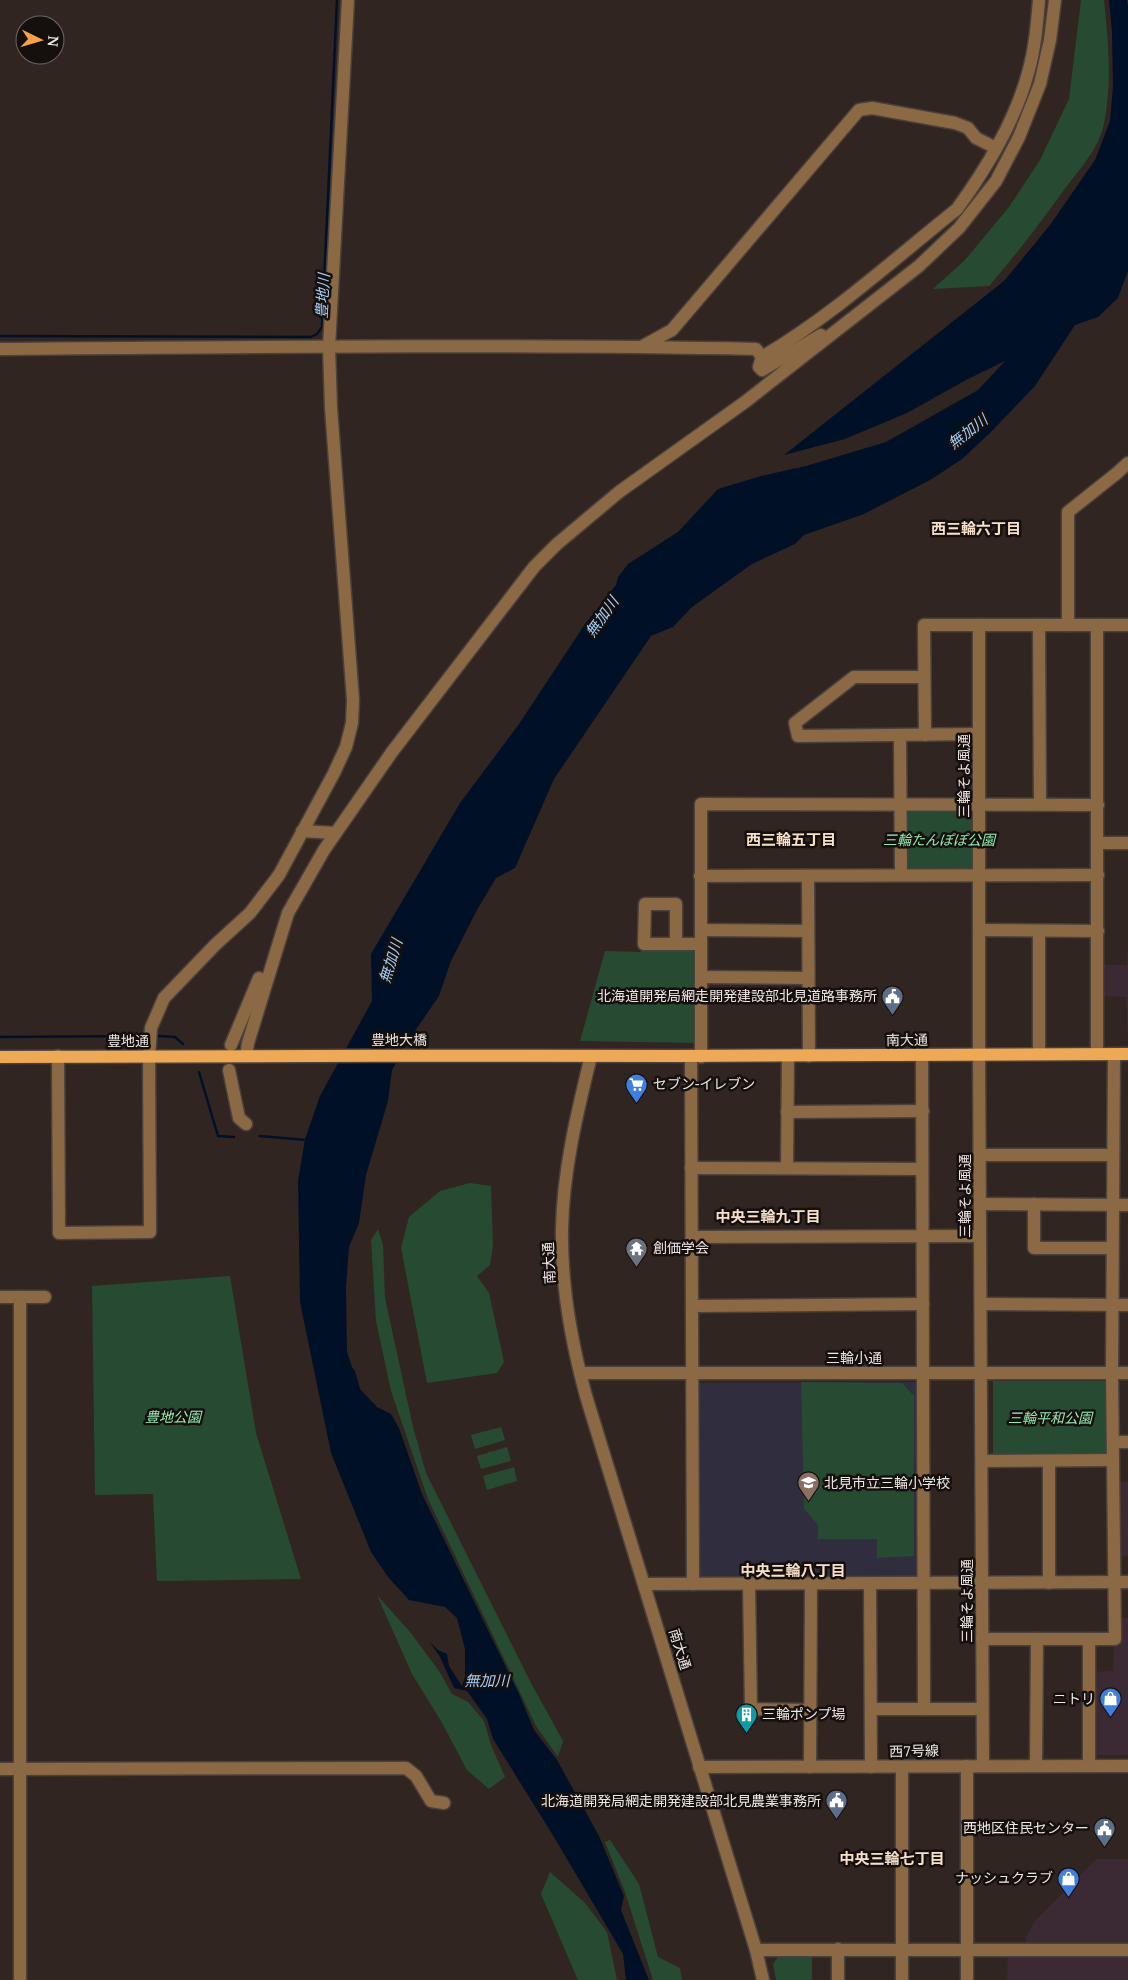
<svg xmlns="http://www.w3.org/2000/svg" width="1128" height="1980" viewBox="0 0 1128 1980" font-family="'Noto Serif','Noto Sans JP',serif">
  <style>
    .commercial { fill: #3b2a34 }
    .education { fill: #2f2d3e }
    .green { fill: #264b32 }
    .water { fill: #001127 }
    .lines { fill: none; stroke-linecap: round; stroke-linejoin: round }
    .stream { stroke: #001127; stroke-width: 2.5 }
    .minor-casing { stroke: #4b403c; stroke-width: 15 }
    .major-casing { stroke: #4b403c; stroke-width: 15 }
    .minor { stroke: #8b6944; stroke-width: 12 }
    .major { stroke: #eea956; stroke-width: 12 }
    .labels { text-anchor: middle; stroke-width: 5; stroke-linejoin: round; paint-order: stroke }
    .street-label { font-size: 14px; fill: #eee6e3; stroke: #15100e }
    .park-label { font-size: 14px; font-style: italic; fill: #92ecaf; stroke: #15100e }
    .poi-label { font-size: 14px; fill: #eee6e3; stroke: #15100e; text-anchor: end }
    .water-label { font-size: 15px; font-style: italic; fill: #a4cdf7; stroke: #15100e }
    .neighbourhood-label { font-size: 15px; font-weight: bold; fill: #f7dfc8; stroke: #15100e }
  </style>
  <rect width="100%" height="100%" fill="#312521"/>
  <g class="commercial">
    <path d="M 1128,942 L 1128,1042 L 1126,997 L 1102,996 L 1102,965 L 1127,965 Z"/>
    <path d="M 1118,1482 L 1128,1482 L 1128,1556 L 1119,1556 Z"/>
    <path d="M 1120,1618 L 1128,1618 L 1128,1755 L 1093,1755 L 1092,1672 L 1113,1671 L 1114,1643 Z"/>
    <path d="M 1096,1859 L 1128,1859 L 1128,1980 L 1007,1980 L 1008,1954 L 1026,1954 L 1026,1937 L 1035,1921 Z"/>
  </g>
  <path class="education" d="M 916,1382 L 917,1578 L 700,1578 L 700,1383 Z"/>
  <g class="green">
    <path d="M 1081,0 L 1104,0 C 1108,38 1112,80 1105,118 C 1101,147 1081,167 1064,190 C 1040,223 1016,255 989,286 L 933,289 L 965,260 L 1009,207 L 1040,160 L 1069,99 Z"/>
    <path d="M 904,809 L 975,809 L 975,872 L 904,871 Z"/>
    <path d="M 647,948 L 696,948 L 697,1043 L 580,1041 L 605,951 L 640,952 Z"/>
    <path d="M 470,1183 L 491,1186 L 493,1246 L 490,1265 L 477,1276 L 489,1293 L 504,1362 L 497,1373 L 427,1383 L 401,1248 L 409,1217 L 440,1191 Z"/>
    <path d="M 378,1229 L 383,1245 L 385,1298 L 413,1427 L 426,1473 L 531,1683 L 563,1741 L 558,1757 L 536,1726 L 428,1499 L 391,1391 L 376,1321 L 371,1240 Z"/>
    <path d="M 230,1276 L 256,1433 L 301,1579 L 157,1581 L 153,1494 L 95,1495 L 92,1286 Z"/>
    <rect x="993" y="1381" width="114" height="74"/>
    <path d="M 801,1382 L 902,1383 L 914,1396 L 914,1556 L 877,1558 L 877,1539 L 818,1539 L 818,1525 L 804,1509 Z"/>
    <path d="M 501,1427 L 505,1440 L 475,1449 L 471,1435 Z"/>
    <path d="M 507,1447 L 511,1461 L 481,1469 L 477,1456 Z"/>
    <path d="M 514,1467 L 517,1481 L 487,1490 L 483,1476 Z"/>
    <path d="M 377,1595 L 410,1632 L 439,1671 L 452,1694 L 468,1702 L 484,1721 L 491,1745 L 505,1777 L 489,1789 L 467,1770 L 441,1721 L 412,1674 Z"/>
    <path d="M 610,1840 L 639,1884 L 658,1957 L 680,1968 L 682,1980 L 653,1980 L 625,1892 L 605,1842 Z"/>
    <path d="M 550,1872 L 585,1903 L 607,1932 L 617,1980 L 578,1980 L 541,1894 Z"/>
    <path d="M 778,1957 L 812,1957 L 812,1980 L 776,1980 L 773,1964 Z"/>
  </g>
  <path class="water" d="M 1109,0 L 1127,0 L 1128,6 L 1128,271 L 1118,298 L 1098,317 L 1075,325 L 1035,386 L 990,433 L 962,459 L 932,479 L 864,514 L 804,535 L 795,544 L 752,564 L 692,607 L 673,627 L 651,636 L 554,779 L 515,868 L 496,878 L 477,910 L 451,961 L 439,996 L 415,1031 L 392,1070 L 388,1101 L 366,1175 L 359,1223 L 349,1247 L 346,1288 L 347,1352 L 352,1367 L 355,1371 L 360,1389 L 377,1407 L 391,1414 L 399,1428 L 422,1494 L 519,1694 L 534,1730 L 557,1760 L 599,1836 L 624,1896 L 621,1910 L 649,1980 L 626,1980 L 623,1954 L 554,1837 L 493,1739 L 487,1719 L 467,1691 L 454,1688 L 440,1657 L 429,1641 L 438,1650 L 447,1654 L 449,1666 L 462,1686 L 465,1677 L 465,1649 L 457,1618 L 445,1607 L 409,1600 L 388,1577 L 371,1552 L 331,1453 L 300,1302 L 298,1181 L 305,1139 L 320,1096 L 372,1001 L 371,954 L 460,803 L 519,724 L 585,624 L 616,585 L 618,577 L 628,564 L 678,532 L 718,489 L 761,476 L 806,466 L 886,442 L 978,390 L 1005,361 L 968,379 L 907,413 L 845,439 L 784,455 L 1004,281 L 1050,225 L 1095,160 L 1110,121 L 1113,86 L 1112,32 Z"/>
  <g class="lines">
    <g class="stream">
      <path d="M 0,336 L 311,337 L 317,334 L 322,327 L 337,0"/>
      <path d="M 158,1036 L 175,1037 L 183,1044"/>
      <path d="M 0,1037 L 138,1036"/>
      <path d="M 199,1072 L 218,1136 L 234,1137"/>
      <path d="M 260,1136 L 306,1140"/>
    </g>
    <defs>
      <g id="minor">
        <path d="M 643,346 L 672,330 L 859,110 L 872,108 L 955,123 L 968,128 L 976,138 L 996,148"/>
        <path d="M 0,349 C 252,347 504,344 756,349 L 762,357 L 759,367 L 762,370 L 821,335"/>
        <path d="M 762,357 C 832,316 893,260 957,209 C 986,169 1015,122 1028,73 C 1035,49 1037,24 1039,0"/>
        <path d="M 979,625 L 979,1055 L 983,1766"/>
        <path d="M 1039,625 L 1040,804"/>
        <path d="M 1068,625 L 1068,512 L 1117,473 L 1128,463"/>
        <path d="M 923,677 L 854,677 L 795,723 L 798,736 L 978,734"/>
        <path d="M 925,735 L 924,625 L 1128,625"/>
        <path d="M 900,736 L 901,875"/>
        <path d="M 302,831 L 335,833"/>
        <path d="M 1098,843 L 1128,843"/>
        <path d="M 700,876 L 1098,875"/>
        <path d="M 808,876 L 809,1056"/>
        <path d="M 701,930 L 808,931"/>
        <path d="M 979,930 L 1098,931"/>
        <path d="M 676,944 L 676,904 L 645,904 L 644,944 L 700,944"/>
        <path d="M 701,977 L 807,978"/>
        <path d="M 231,1045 L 259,978"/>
        <path d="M 1039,1054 L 1039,931"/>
        <path d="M 1097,1054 L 1097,625"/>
        <path d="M 922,1055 L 924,1709"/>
        <path d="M 58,1056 L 59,1233 L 150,1232 L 149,1057 L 151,1028 L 164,998 L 215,945 L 250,913 L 279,875 L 334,773 L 346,747 L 352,723 L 353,700 L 331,408 L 329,347 L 348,0"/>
        <path d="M 246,1056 L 248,1043 L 288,913 L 324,850 L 392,752 L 534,567 L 557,544 L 619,492 L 745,402 L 919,266 L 959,228 L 996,181 L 1019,137 L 1040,84 L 1050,40 L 1055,0"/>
        <path d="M 591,1056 C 577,1113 563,1171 562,1229 C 561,1286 571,1341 586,1396 L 756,1950 L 763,1980"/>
        <path d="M 691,1057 L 693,1584"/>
        <path d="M 701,1057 L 701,804 L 1098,805"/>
        <path d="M 229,1070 L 239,1118 L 246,1124"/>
        <path d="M 787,1112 L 923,1111"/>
        <path d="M 980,1155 L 1113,1155"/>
        <path d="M 691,1168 L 922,1169"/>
        <path d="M 787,1168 L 788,1056"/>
        <path d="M 980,1204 L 1128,1205"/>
        <path d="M 1034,1204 L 1034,1248 L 1112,1248"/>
        <path d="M 692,1237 L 980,1236"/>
        <path d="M 0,1297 L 20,1297 L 20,1980"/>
        <path d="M 20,1297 L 45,1297"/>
        <path d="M 981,1304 L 1128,1305"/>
        <path d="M 692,1306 L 923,1304"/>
        <path d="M 580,1373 L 1128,1373"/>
        <path d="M 1113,1442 L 1128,1442"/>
        <path d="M 982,1461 L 1113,1460"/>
        <path d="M 1049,1461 L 1049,1583"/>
        <path d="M 645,1584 L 1128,1582"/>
        <path d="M 749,1584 L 751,1709 L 810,1710"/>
        <path d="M 870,1584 L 871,1767"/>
        <path d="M 982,1639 L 1115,1639 L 1112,1373 L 1114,1054"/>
        <path d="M 1089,1639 L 1089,1766"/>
        <path d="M 871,1709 L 982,1709"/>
        <path d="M 1036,1766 L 1037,1639"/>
        <path d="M 699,1767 L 1128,1766"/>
        <path d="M 810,1767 L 811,1584"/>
        <path d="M 0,1769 L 406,1768 L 416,1776 L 431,1801 L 444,1803"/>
        <path d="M 756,1950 L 1128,1950"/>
        <path d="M 838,1980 L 838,1949"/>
        <path d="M 902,1980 L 902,1767"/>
        <path d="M 967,1980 L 967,1766"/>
      </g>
      <path id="major" d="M 0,1057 C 376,1054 752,1058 1128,1054"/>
    </defs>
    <use href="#minor" class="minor-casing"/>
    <use href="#major" class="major-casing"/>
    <use href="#minor" class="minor"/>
    <use href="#major" class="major"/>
  </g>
  <defs>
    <symbol id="civic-pin" viewBox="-11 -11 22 30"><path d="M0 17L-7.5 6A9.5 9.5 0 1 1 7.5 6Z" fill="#5c6f8a" stroke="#15100e"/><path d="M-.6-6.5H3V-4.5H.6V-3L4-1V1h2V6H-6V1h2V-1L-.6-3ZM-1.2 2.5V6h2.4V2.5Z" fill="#fff"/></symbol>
    <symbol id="supermarket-pin" viewBox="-11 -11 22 30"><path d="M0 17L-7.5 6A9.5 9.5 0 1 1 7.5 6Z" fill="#3f7fe0" stroke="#15100e"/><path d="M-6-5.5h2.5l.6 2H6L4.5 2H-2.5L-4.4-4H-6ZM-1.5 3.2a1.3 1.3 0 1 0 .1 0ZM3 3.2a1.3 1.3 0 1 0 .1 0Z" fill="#fff"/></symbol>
    <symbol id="temple-pin" viewBox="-11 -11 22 30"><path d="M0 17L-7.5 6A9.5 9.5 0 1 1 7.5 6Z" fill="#6b7280" stroke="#15100e"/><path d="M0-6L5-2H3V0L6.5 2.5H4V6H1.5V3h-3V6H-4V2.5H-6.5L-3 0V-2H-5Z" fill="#fff"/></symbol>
    <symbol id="school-pin" viewBox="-11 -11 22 30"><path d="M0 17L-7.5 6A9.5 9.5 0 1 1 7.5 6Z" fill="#8d6e63" stroke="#15100e"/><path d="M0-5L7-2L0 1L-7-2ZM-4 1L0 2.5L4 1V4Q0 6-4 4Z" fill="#fff"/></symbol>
    <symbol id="shop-pin" viewBox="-11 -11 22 30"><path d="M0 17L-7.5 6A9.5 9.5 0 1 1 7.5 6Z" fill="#3f7fe0" stroke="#15100e"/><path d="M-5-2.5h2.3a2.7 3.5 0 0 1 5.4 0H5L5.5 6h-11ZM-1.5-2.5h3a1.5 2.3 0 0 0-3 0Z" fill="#fff"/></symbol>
    <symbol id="building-pin" viewBox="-11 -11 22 30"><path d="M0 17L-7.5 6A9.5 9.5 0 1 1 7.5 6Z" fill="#0f9aa8" stroke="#15100e"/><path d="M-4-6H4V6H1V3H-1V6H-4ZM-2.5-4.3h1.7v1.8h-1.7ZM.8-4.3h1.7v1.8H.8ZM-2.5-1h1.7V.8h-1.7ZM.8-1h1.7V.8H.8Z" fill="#fff"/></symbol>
  </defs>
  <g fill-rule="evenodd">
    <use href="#civic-pin" x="880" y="984" width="25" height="34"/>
    <use href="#supermarket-pin" x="624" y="1072" width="25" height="34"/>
    <use href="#temple-pin" x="624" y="1236" width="25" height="34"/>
    <use href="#school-pin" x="796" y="1470" width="25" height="34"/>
    <use href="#shop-pin" x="1098" y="1686" width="25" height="34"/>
    <use href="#building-pin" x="734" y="1702" width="25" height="34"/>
    <use href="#civic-pin" x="824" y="1788" width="25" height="34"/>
    <use href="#civic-pin" x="1092" y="1816" width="25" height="34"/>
    <use href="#shop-pin" x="1056" y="1866" width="25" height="34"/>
  </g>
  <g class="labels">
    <g class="street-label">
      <text transform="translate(964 776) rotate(-90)" y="5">三輪そよ風通</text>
      <text x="399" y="1045">豊地大橋</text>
      <text transform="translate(907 1040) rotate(-1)" y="5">南大通</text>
      <text x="128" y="1046">豊地通</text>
      <text transform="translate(965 1196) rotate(-90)" y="5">三輪そよ風通</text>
      <text transform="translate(549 1263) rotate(-93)" y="5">南大通</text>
      <text x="854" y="1363">三輪小通</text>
      <text transform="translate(967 1601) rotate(-90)" y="5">三輪そよ風通</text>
      <text transform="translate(680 1649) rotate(73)" y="5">南大通</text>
      <text transform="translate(914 1751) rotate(-1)" y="5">西7号線</text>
    </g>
    <g class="park-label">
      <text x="939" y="845">三輪たんぽぽ公園</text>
      <text x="173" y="1422">豊地公園</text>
      <text x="1050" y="1423">三輪平和公園</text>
    </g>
    <g class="poi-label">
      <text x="877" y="1001">北海道開発局網走開発建設部北見道路事務所</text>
      <text x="653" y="1089" text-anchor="start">セブン-イレブン</text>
      <text x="653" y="1253" text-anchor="start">創価学会</text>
      <text x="824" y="1488" text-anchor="start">北見市立三輪小学校</text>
      <text x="1095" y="1704">ニトリ</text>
      <text x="762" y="1719" text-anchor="start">三輪ポンプ場</text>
      <text x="821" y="1806">北海道開発局網走開発建設部北見農業事務所</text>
      <text x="1089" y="1833">西地区住民センター</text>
      <text x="1053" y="1883">ナッシュクラブ</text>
    </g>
    <g class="water-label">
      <text transform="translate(323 296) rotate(-87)" y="5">豊地川</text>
      <text transform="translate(968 432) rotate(-38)" y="5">無加川</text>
      <text transform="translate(602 617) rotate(-55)" y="5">無加川</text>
      <text transform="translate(391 961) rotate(-73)" y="5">無加川</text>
      <text x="487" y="1686">無加川</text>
    </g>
    <g class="neighbourhood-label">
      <text x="976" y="534">西三輪六丁目</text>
      <text x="791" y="845">西三輪五丁目</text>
      <text x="768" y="1222">中央三輪九丁目</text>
      <text x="793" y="1576">中央三輪八丁目</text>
      <text x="892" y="1864">中央三輪七丁目</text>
    </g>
  </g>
  <g transform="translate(40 40) rotate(95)"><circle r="24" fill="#15100e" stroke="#6c6663"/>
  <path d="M0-4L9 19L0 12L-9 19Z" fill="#f5a345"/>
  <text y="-8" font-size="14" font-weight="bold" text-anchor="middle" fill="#eee6e3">N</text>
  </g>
</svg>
